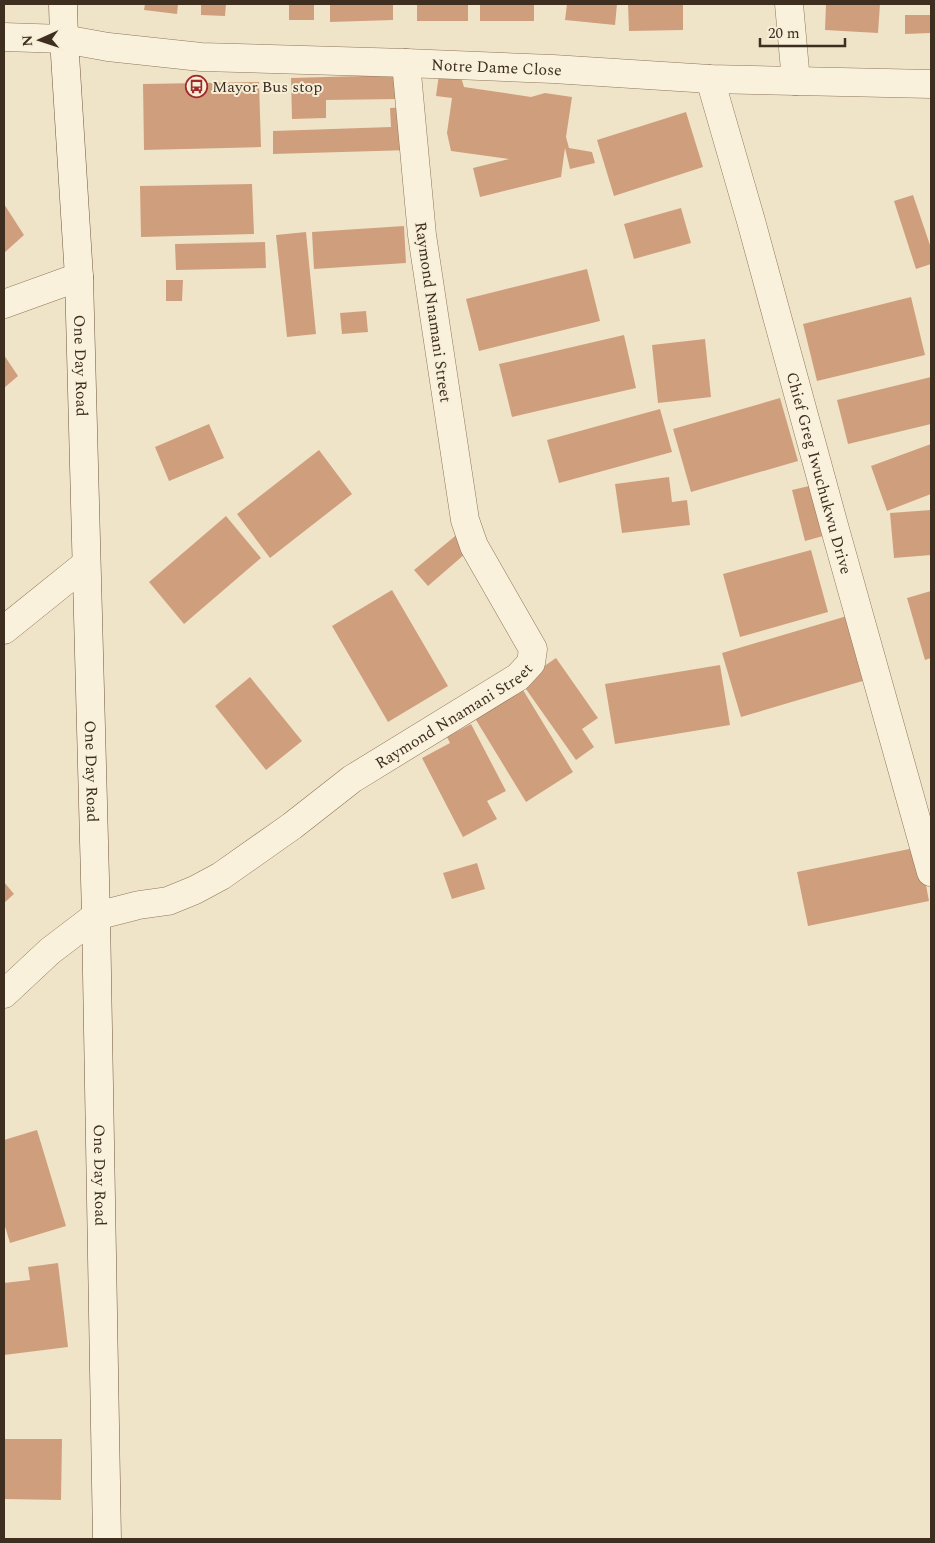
<svg xmlns="http://www.w3.org/2000/svg" width="935" height="1543" viewBox="0 0 935 1543" font-family="Spectral,serif">
  <style>
    .building { fill: #cf9f7d }
    .lines { fill: none; stroke-linecap: round; stroke-linejoin: round }
    .minor-casing { stroke: #8d765c; stroke-width: 29 }
    .secondary-casing { stroke: #6f573f; stroke-width: 29 }
    .minor { stroke: #faf1dc; stroke-width: 28 }
    .secondary { stroke: #faf1dc; stroke-width: 28 }
    .labels { text-anchor: middle; stroke-width: 4; stroke-linejoin: round; paint-order: stroke }
    .street-label { font-size: 16px; fill: #3d2e20; stroke: #f7eed8 }
    .poi-label { font-size: 16px; fill: #3d2e20; stroke: #f7eed8; text-anchor: start }
  </style>
  <rect width="100%" height="100%" fill="#f0e4c8"/>
  <g class="building">
    <path d="M 145,4 L 178,4 L 177,14 L 144,10 Z"/>
    <path d="M 201,4 L 226,4 L 225,16 L 201,15 Z"/>
    <rect x="289" y="4" width="25" height="16"/>
    <path d="M 330,4 L 393,4 L 393,20 L 330,22 Z"/>
    <rect x="417" y="4" width="51" height="17"/>
    <rect x="480" y="4" width="54" height="17"/>
    <path d="M 567,4 L 617,4 L 615,25 L 565,20 Z"/>
    <path d="M 628,4 L 683,4 L 683,30 L 629,31 Z"/>
    <path d="M 826,4 L 880,4 L 878,33 L 825,30 Z"/>
    <path d="M 905,15 L 931,15 L 931,33 L 905,34 Z"/>
    <path d="M 439,74 L 461,77 L 464,87 L 531,97 L 545,93 L 572,97 L 566,137 L 569,148 L 592,152 L 595,163 L 570,169 L 565,148 L 561,177 L 480,197 L 473,168 L 509,159 L 451,151 L 447,133 L 452,98 L 436,96 Z"/>
    <path d="M 398,75 L 399,99 L 326,100 L 326,118 L 292,119 L 291,78 Z"/>
    <path d="M 259,82 L 261,147 L 144,150 L 143,84 Z"/>
    <path d="M 410,107 L 411,150 L 273,154 L 273,131 L 391,127 L 390,108 Z"/>
    <path d="M 686,112 L 703,167 L 614,196 L 597,140 Z"/>
    <path d="M 252,184 L 254,234 L 141,237 L 140,186 Z"/>
    <path d="M 913,195 L 931,248 L 931,264 L 916,269 L 894,201 Z"/>
    <path d="M 4,204 L 24,235 L 4,253 Z"/>
    <path d="M 681,208 L 691,243 L 634,259 L 624,224 Z"/>
    <path d="M 404,226 L 406,263 L 314,269 L 312,232 Z"/>
    <path d="M 306,232 L 316,334 L 287,337 L 276,235 Z"/>
    <path d="M 265,242 L 266,268 L 176,270 L 175,244 Z"/>
    <path d="M 587,269 L 600,321 L 479,351 L 466,299 Z"/>
    <path d="M 166,280 L 183,280 L 182,301 L 166,301 Z"/>
    <path d="M 911,297 L 925,355 L 817,381 L 803,324 Z"/>
    <path d="M 366,311 L 368,332 L 342,334 L 340,313 Z"/>
    <path d="M 624,335 L 636,388 L 512,417 L 499,364 Z"/>
    <path d="M 705,339 L 711,397 L 658,403 L 652,345 Z"/>
    <path d="M 4,355 L 18,376 L 4,388 Z"/>
    <path d="M 931,377 L 931,424 L 848,444 L 837,400 Z"/>
    <path d="M 780,398 L 798,461 L 691,492 L 673,429 Z"/>
    <path d="M 660,409 L 672,452 L 559,483 L 547,440 Z"/>
    <path d="M 209,424 L 224,458 L 169,481 L 155,447 Z"/>
    <path d="M 931,444 L 931,494 L 887,511 L 871,466 Z"/>
    <path d="M 319,450 L 352,494 L 270,558 L 237,514 Z"/>
    <path d="M 669,477 L 672,502 L 687,500 L 690,525 L 622,533 L 615,484 Z"/>
    <path d="M 822,483 L 834,533 L 805,541 L 792,490 Z"/>
    <path d="M 931,510 L 931,555 L 894,558 L 890,513 Z"/>
    <path d="M 226,516 L 261,558 L 184,624 L 149,582 Z"/>
    <path d="M 460,532 L 473,547 L 428,586 L 414,570 Z"/>
    <path d="M 811,550 L 828,612 L 740,637 L 723,574 Z"/>
    <path d="M 392,590 L 448,686 L 388,722 L 332,626 Z"/>
    <path d="M 931,591 L 931,658 L 925,660 L 907,598 Z"/>
    <path d="M 847,616 L 866,680 L 741,717 L 722,653 Z"/>
    <path d="M 556,658 L 598,718 L 582,729 L 594,747 L 576,760 L 521,682 Z"/>
    <path d="M 720,665 L 730,725 L 615,744 L 605,684 Z"/>
    <path d="M 250,677 L 302,741 L 266,770 L 215,706 Z"/>
    <path d="M 520,685 L 573,772 L 526,802 L 473,715 Z"/>
    <path d="M 471,724 L 506,791 L 487,801 L 497,819 L 463,837 L 422,758 L 450,743 L 447,737 Z"/>
    <path d="M 919,847 L 929,901 L 808,926 L 797,872 Z"/>
    <path d="M 477,863 L 485,889 L 452,899 L 443,873 Z"/>
    <path d="M 4,882 L 14,894 L 4,903 Z"/>
    <path d="M 37,1130 L 66,1226 L 10,1243 L 4,1223 L 4,1140 Z"/>
    <path d="M 58,1263 L 68,1347 L 4,1355 L 4,1283 L 30,1280 L 28,1267 Z"/>
    <path d="M 4,1439 L 62,1439 L 61,1500 L 4,1499 Z"/>
  </g>
  <g class="lines">
    <defs>
      <g id="minor">
        <path d="M 789,4 L 796,81"/>
        <path id="s1" d="M 4,37 L 64,39 L 108,47 L 201,57 L 406,63 L 553,69 L 710,79 L 931,84"/>
        <path id="s2" d="M 710,79 L 751,221 L 833,522 L 931,872"/>
        <path d="M 4,304 L 79,277"/>
        <path d="M 4,630 L 86,564"/>
        <path id="s3" d="M 4,994 L 50,951 L 96,916 L 139,905 L 168,901 L 195,890 L 221,876 L 292,826 L 352,779 L 518,677 L 531,663 L 533,649 L 474,546 L 465,520 L 422,235 L 406,63"/>
      </g>
      <g id="secondary">
        <path id="s4" d="M 63,4 L 64,39 L 79,277 L 96,916 L 107,1539"/>
      </g>
    </defs>
    <use href="#minor" class="minor-casing"/>
    <use href="#secondary" class="secondary-casing"/>
    <use href="#minor" class="minor"/>
    <use href="#secondary" class="secondary"/>
  </g>
  <defs>
    <symbol id="bus-ring" viewBox="-11 -11 22 22"><circle r="9.5" fill="#f7eed8" stroke="#9e2a2b" stroke-width="1.5"/><path d="M-5-6H5V4H4V6H2V4H-2V6H-4V4H-5ZM-3.5-4V0h7V-4ZM-3.5 1.2v1.5H-2V1.2ZM2 1.2v1.5H3.5V1.2Z" fill="#9e2a2b"/></symbol>
  </defs>
  <g fill-rule="evenodd">
    <use href="#bus-ring" x="184" y="74" width="25" height="25"/>
  </g>
  <g class="labels">
    <g class="street-label">
      <text dy="6" stroke="none"><textPath href="#s1" startOffset="494">Notre Dame Close</textPath></text>
      <text transform="translate(434 312) rotate(82)" y="6">Raymond Nnamani Street</text>
      <text dy="6" stroke="none"><textPath href="#s4" startOffset="362">One Day Road</textPath></text>
      <text dy="6" stroke="none"><textPath href="#s2" startOffset="409">Chief Greg Iwuchukwu Drive</textPath></text>
      <text dy="6" stroke="none"><textPath href="#s3" startOffset="536">Raymond Nnamani Street</textPath></text>
      <text dy="6" stroke="none"><textPath href="#s4" startOffset="768">One Day Road</textPath></text>
      <text dy="6" stroke="none"><textPath href="#s4" startOffset="1172">One Day Road</textPath></text>
    </g>
    <g class="poi-label">
      <text x="212" y="92">Mayor Bus stop</text>
    </g>
  </g>
  <rect width="935" height="1543" fill="none" stroke="#3d2e20" stroke-width="10"/>
  <g transform="translate(40 40) rotate(267)" stroke="#f7eed8" stroke-width="4" paint-order="stroke">
  <path d="M0-4L9 19L0 12L-9 19Z" fill="#3d2e20"/>
  <text y="-8" font-size="14" font-weight="bold" text-anchor="middle" fill="#3d2e20">N</text>
  </g>
  <path d="M760 38v8h85v-8" fill="none" stroke="#3d2e20" stroke-width="2.5"/>
  <text x="768" y="38" font-size="15" fill="#3d2e20" stroke="#f7eed8" stroke-width="4" paint-order="stroke">20 m</text>
</svg>
